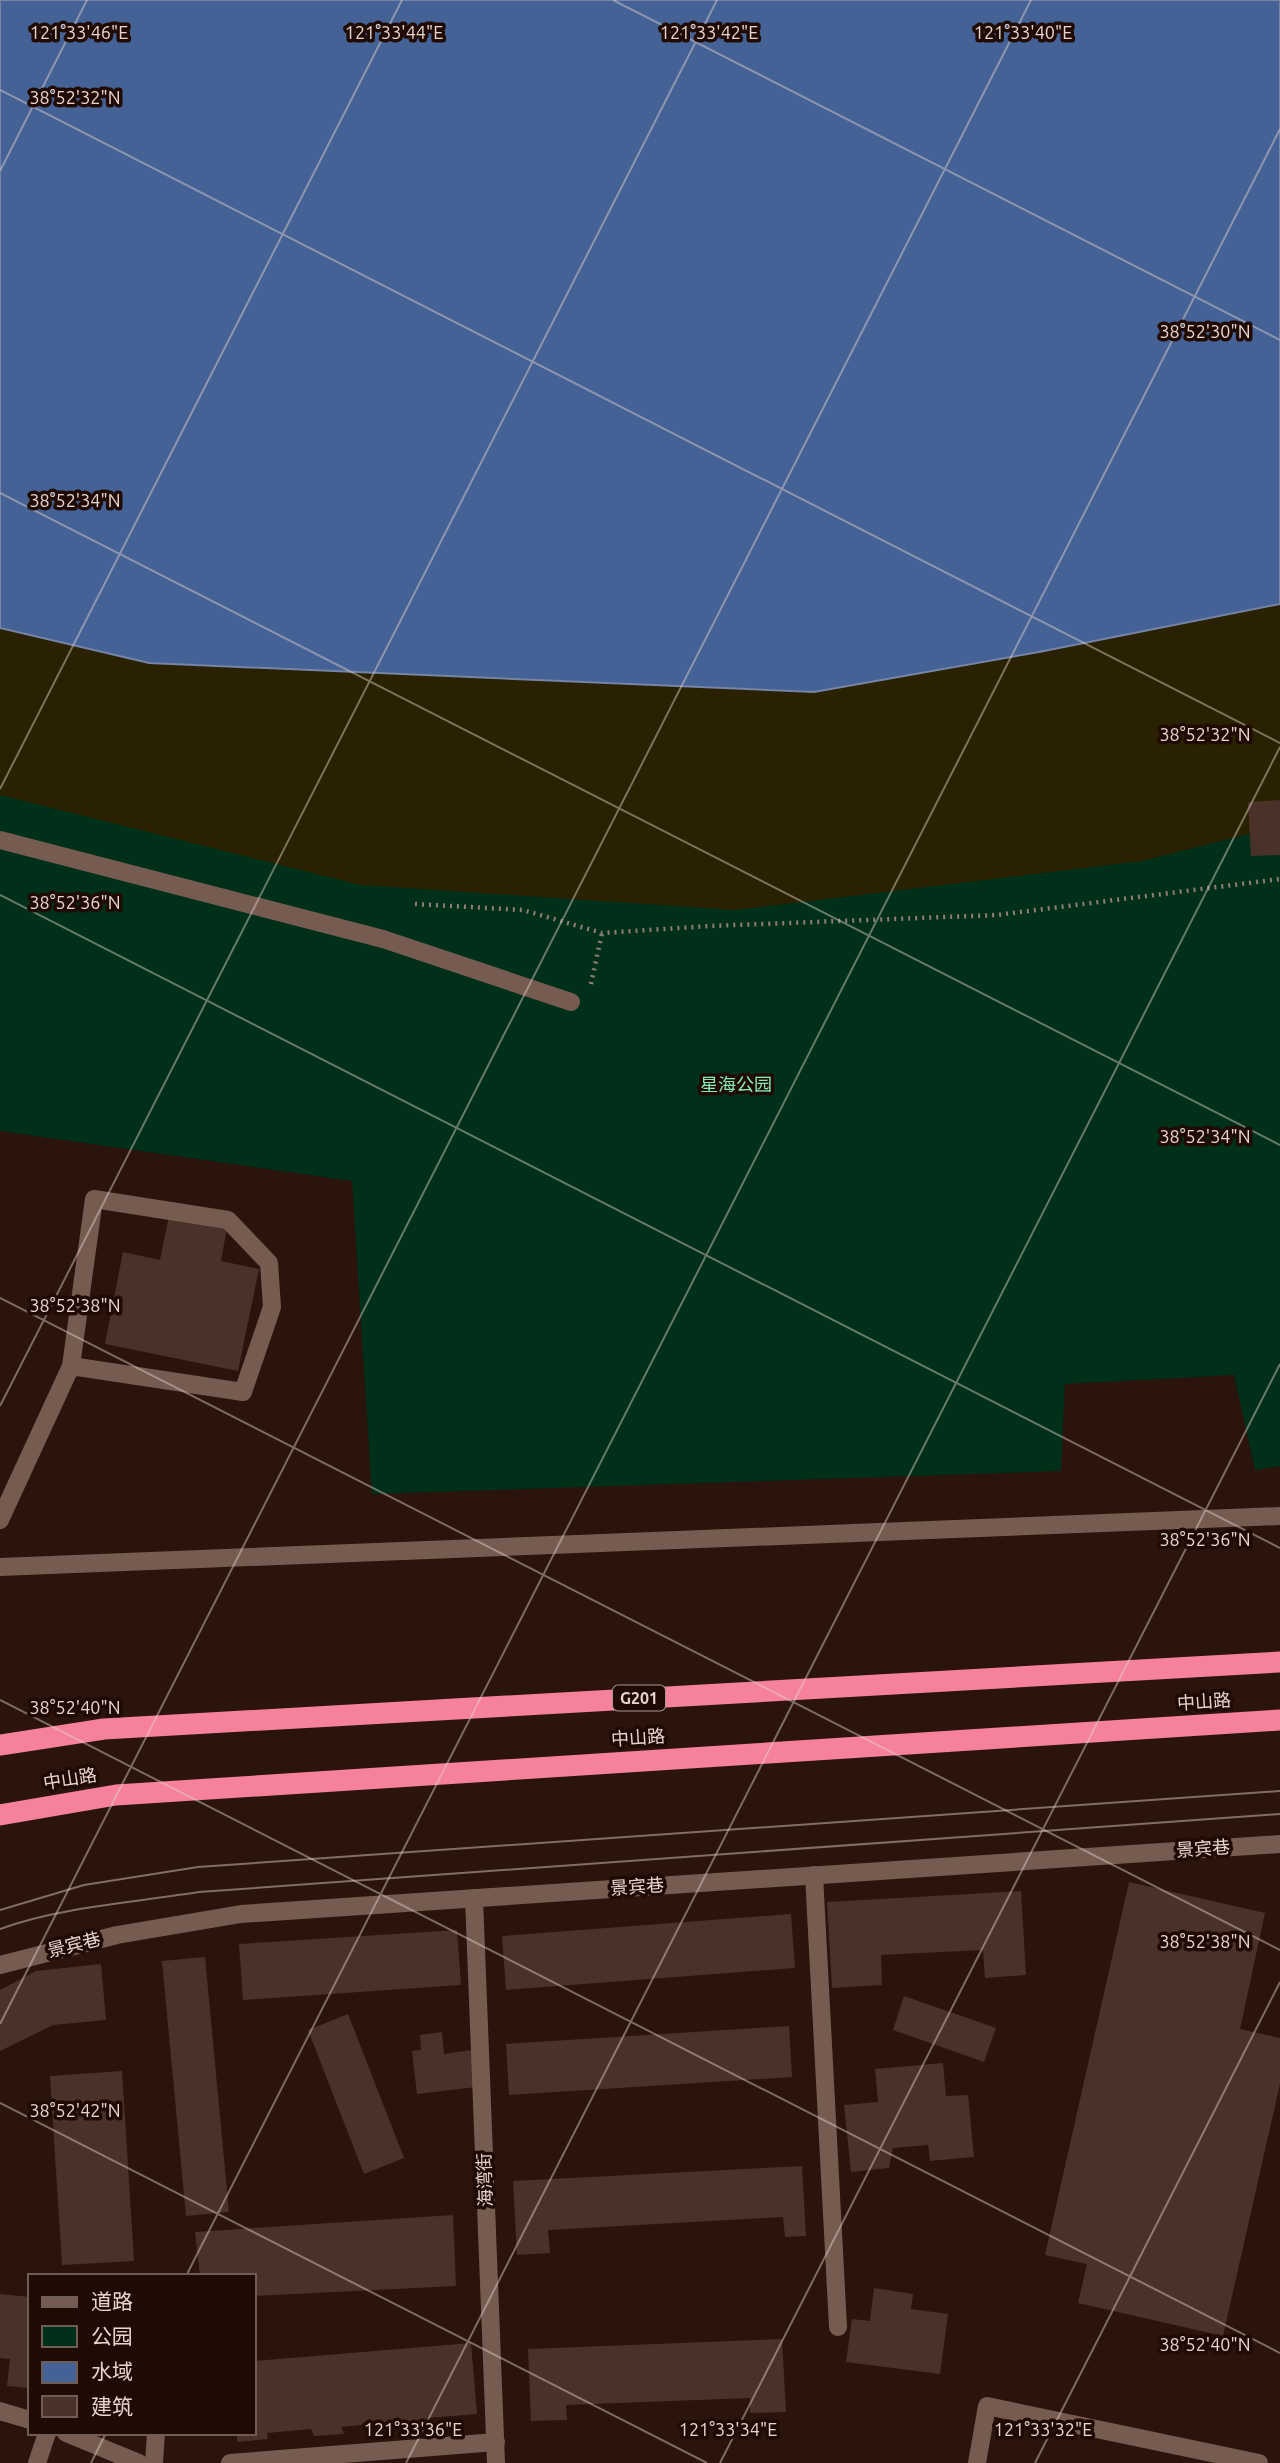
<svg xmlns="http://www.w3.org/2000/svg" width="1280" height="2463" viewBox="0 0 1280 2463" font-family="Ubuntu,'Noto Sans SC',sans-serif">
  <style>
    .green { fill: #002f1a }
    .sand { fill: #292101 }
    .water { fill: #456296; stroke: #7584a7; stroke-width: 2 }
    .building { fill: #4a3228 }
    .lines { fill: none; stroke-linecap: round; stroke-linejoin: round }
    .path { stroke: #907d76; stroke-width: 4.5; stroke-dasharray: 2 5; stroke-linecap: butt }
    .lane { stroke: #765b50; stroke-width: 18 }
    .street { stroke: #765b50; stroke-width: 18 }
    .highway { stroke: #f5819b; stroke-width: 21 }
    .tram { stroke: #816e67; stroke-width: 2 }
    .ticks { fill: none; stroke: #e5d5cf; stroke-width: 2; stroke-opacity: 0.45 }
    .labels { text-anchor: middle; stroke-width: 7; stroke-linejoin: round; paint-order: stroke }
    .shield { fill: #200b04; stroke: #aa9892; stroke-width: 2 }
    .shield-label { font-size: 16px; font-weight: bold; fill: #e5d5cf }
    .park-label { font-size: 18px; fill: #87ebb6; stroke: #200b04 }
    .street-label { font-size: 18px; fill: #e5d5cf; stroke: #200b04 }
    .ticks-label { font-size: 18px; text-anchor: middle; fill: #e5d5cf; stroke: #200b04; stroke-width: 7; stroke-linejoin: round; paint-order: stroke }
  </style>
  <rect width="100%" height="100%" fill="#2a140b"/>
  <path class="green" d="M 1280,604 L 1280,1466 L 1255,1470 L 1234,1375 L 1065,1384 L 1061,1471 L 372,1494 L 352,1181 L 0,1131 L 0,628 L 149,663 L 814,692 Z"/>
  <path class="sand" d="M 1280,604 L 1280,826 L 1142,861 L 735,910 L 361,885 L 0,795 L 0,628 L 149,663 L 1039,652 Z"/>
  <path class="water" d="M 0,0 L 1280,0 L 1280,604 L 1039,652 L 814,692 L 149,663 L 0,628 Z"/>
  <g class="building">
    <path d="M 1280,800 L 1280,855 L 1251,856 L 1248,802 Z"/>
    <path d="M 169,1216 L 227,1228 L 221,1261 L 259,1269 L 238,1371 L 105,1344 L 123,1252 L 160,1260 Z"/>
    <path d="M 1129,1882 L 1265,1913 L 1240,2029 L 1280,2038 L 1280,2084 L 1223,2336 L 1078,2303 L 1087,2264 L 1045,2255 Z"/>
    <path d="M 1021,1891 L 1026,1975 L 985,1978 L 983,1950 L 881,1955 L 882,1985 L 832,1988 L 827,1902 Z"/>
    <path d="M 791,1914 L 795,1968 L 506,1990 L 502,1936 Z"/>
    <path d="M 457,1930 L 461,1985 L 243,2000 L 239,1944 Z"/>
    <path d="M 205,1957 L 229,2212 L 186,2216 L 162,1961 Z"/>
    <path d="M 101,1964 L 106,2020 L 53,2025 L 0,2051 L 0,1990 L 36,1971 Z"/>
    <path d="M 904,1996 L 996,2028 L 984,2062 L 893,2030 Z"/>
    <path d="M 348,2014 L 404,2158 L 364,2174 L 308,2030 Z"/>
    <path d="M 789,2026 L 792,2077 L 509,2095 L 506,2044 Z"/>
    <path d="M 442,2032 L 444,2054 L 471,2050 L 476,2087 L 417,2094 L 412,2051 L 421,2050 L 420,2035 Z"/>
    <path d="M 943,2063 L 946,2096 L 968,2095 L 974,2157 L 930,2161 L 928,2145 L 893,2148 L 889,2168 L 851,2172 L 844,2105 L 878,2102 L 875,2069 Z"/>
    <path d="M 122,2071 L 134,2261 L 62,2265 L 50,2076 Z"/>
    <path d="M 802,2166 L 806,2236 L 785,2237 L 783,2217 L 548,2230 L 550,2253 L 517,2255 L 513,2181 Z"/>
    <path d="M 453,2215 L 456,2286 L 254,2296 L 254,2276 L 200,2276 L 195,2232 Z"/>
    <path d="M 874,2288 L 913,2294 L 911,2309 L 948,2314 L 940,2374 L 846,2362 L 852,2319 L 870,2321 Z"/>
    <path d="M 0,2294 L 30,2297 L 30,2388 L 7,2386 L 10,2359 L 0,2358 Z"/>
    <path d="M 782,2339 L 786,2412 L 750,2413 L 750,2398 L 566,2405 L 567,2420 L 531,2421 L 528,2349 Z"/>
    <path d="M 471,2343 L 477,2414 L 426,2418 L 425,2428 L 404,2430 L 402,2421 L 341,2427 L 344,2434 L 314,2436 L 311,2429 L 267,2433 L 268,2439 L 237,2442 L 237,2433 L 254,2433 L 254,2361 Z"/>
  </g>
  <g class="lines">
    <g class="path">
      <path d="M 415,904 L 523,910 L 602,933 L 710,926 L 997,915 L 1280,879"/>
      <path d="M 591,984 L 602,933"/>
    </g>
    <g class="lane">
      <path d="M 0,840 L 383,939 L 571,1002"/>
      <path d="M 0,1520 L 71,1366 L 94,1199 L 228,1220 L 269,1263 L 272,1307 L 243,1392 L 71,1366"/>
      <path d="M 0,1567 L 1280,1516"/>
      <path d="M 814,1875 L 838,2327"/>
      <path d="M 154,2463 L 156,2433"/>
      <path d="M 230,2463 L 496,2442"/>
      <path d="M 977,2463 L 987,2406 L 1259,2463"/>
    </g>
    <g class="street">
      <path d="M 474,1898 L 496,2463"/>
      <path d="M 0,1965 L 117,1935 L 241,1914 L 1280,1844"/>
      <path d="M 0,2411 L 30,2420"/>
      <path d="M 66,2433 L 139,2463"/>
      <path d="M 37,2463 L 47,2433"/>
    </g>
    <g class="highway">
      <path d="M 0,1745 L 104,1729 L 1280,1662"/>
      <path d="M 0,1815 L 116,1795 L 1280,1720"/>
    </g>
    <g class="tram">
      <path d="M 0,1910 L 84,1885 L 198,1867 L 1280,1791"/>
      <path d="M 0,1929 C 60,1907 136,1902 199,1892 L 1280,1814"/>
    </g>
  </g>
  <path class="ticks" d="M 613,0 L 1280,340M 0,90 L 1280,743M 0,171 L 87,0M 0,493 L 1280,1145M 0,789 L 402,0M 0,895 L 1280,1548M 0,1298 L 1280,1950M 0,1406 L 717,0M 0,1700 L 1280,2353M 0,2024 L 1031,0M 0,2103 L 707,2463M 186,2276 L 1280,129M 91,2463 L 106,2433M 406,2463 L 1280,747M 720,2463 L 1280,1364M 1035,2463 L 1280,1982"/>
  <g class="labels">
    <rect class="shield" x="613" y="1685.5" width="52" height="25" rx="5"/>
    <g class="shield-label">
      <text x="639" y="1704">G201</text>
    </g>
    <g class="park-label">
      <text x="736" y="1091">星海公园</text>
    </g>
    <g class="street-label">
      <text transform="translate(1204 1702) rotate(-4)" y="6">中山路</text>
      <text transform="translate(638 1738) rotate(-4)" y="6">中山路</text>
      <text transform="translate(70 1779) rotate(-9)" y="6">中山路</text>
      <text transform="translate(1203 1849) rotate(-4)" y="6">景宾巷</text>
      <text transform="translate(637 1887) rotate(-4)" y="6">景宾巷</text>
      <text transform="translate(74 1945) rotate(-14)" y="6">景宾巷</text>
      <text transform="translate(485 2180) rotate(-92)" y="6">海湾街</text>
    </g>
  </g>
  <g class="ticks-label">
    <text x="79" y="39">121°33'46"E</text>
    <text x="394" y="39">121°33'44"E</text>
    <text x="709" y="39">121°33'42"E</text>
    <text x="1023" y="39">121°33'40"E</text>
    <text x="75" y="104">38°52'32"N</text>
    <text x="1205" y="338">38°52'30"N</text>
    <text x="75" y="507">38°52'34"N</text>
    <text x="1205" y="741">38°52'32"N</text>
    <text x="75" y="909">38°52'36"N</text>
    <text x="1205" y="1143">38°52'34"N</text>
    <text x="75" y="1312">38°52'38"N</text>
    <text x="1205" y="1546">38°52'36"N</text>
    <text x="75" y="1714">38°52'40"N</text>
    <text x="1205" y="1948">38°52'38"N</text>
    <text x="75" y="2117">38°52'42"N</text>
    <text x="1205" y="2351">38°52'40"N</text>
    <text x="413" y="2436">121°33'36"E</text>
    <text x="728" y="2436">121°33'34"E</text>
    <text x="1043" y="2436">121°33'32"E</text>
  </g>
  <rect x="28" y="2274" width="228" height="161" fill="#200b04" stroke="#6f5c55" stroke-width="2"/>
  <rect x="42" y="2297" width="35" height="10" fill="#765b50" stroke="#6f5c55" stroke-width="2"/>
  <text x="91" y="2309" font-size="21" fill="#e5d5cf">道路</text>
  <rect x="42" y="2326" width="35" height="21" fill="#002f1a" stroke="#6f5c55" stroke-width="2"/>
  <text x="91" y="2344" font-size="21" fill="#e5d5cf">公园</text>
  <rect x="42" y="2362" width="35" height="21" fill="#456296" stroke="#6f5c55" stroke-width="2"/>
  <text x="91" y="2379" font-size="21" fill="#e5d5cf">水域</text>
  <rect x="42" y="2396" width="35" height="21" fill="#4a3228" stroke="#6f5c55" stroke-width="2"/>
  <text x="91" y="2414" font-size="21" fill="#e5d5cf">建筑</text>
</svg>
